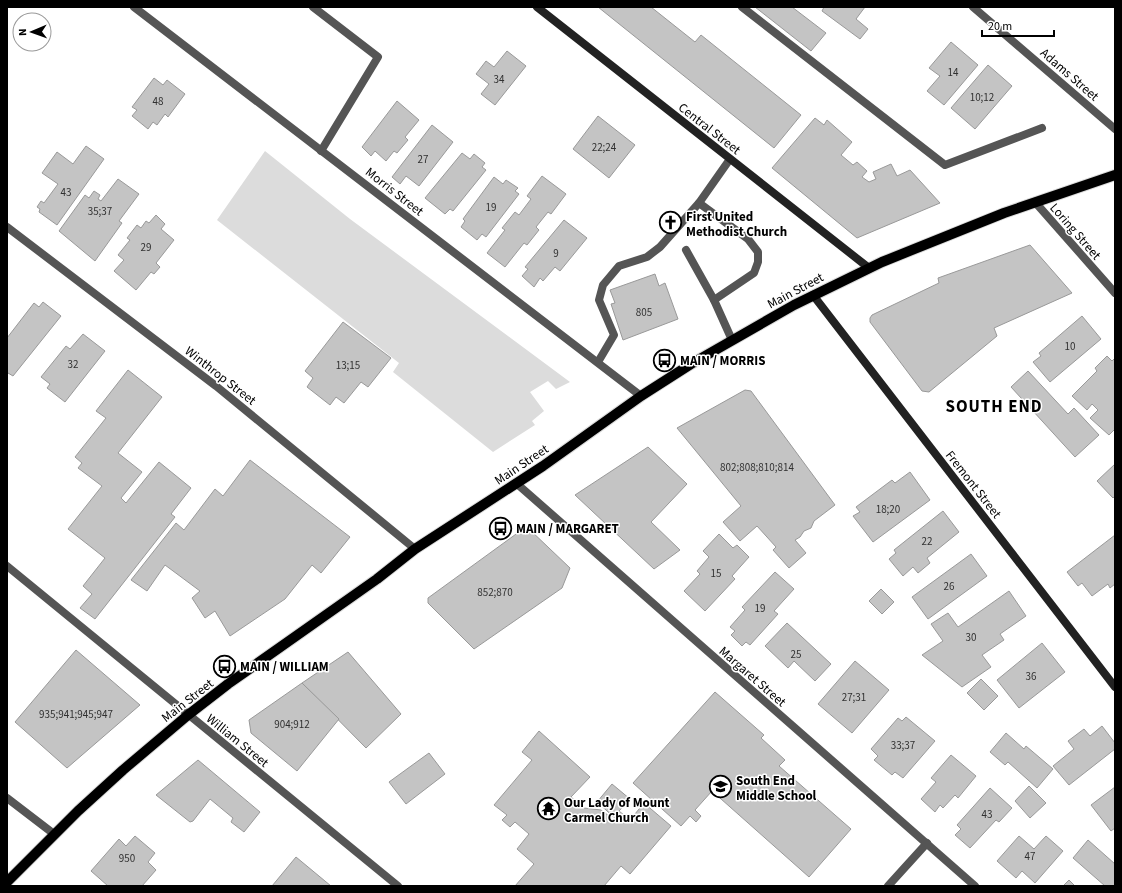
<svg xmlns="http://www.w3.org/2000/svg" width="1122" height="893" viewBox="0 0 1122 893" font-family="'Source Sans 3',sans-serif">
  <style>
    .green { fill: #dcdcdc }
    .building { fill: #c4c4c4; stroke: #999 }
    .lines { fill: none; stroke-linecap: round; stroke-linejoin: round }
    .primary-casing { stroke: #dbdbdb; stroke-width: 12 }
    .service { stroke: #555; stroke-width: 8 }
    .minor { stroke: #555; stroke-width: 8 }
    .secondary { stroke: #222; stroke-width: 8 }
    .primary { stroke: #000; stroke-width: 10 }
    .labels { text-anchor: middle; stroke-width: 3; stroke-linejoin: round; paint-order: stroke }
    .number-label { font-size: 11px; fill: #313131 }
    .street-label { font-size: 13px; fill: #000; stroke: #fff }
    .poi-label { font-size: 13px; font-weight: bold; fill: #000; stroke: #fff; text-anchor: start }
    .district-label { font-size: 17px; font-weight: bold; letter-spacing: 1px; fill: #000; stroke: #fff }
  </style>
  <rect width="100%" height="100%" fill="#fff"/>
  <path class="green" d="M 265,151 L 350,219 L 570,382 L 556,389 L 548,381 L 530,392 L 544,411 L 532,421 L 535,425 L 493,452 L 393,372 L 399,363 L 217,220 Z"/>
  <g class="building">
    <path d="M 598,7 L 651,7 L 695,42 L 701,35 L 801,115 L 774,148 Z"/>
    <path d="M 755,7 L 792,7 L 826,33 L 811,51 Z"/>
    <path d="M 824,7 L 865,7 L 856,19 L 868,29 L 860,39 L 822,11 Z"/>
    <path d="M 951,42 L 978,65 L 944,105 L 927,91 L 940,76 L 929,68 Z"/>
    <path d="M 507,51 L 526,66 L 495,105 L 481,94 L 489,84 L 476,74 L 486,61 L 494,67 Z"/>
    <path d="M 988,65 L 1012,86 L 975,129 L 951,108 Z"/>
    <path d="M 154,78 L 163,85 L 167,80 L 185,94 L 168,117 L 165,114 L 157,125 L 153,122 L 148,129 L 132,116 L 137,110 L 132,107 Z"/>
    <path d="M 397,101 L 419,120 L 405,137 L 408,140 L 397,153 L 394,151 L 386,161 L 375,151 L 371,156 L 362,147 Z"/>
    <path d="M 598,116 L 635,145 L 609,178 L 573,149 Z"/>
    <path d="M 815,118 L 824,125 L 827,120 L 852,142 L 841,155 L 853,165 L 857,162 L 867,171 L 862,177 L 869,182 L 876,179 L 873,172 L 891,164 L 897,176 L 910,170 L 940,203 L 857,238 L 772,168 Z"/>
    <path d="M 432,125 L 453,142 L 419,186 L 406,176 L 400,184 L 392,177 Z"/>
    <path d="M 86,146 L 104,159 L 57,225 L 39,212 L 40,209 L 37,207 L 41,201 L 44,203 L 58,184 L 42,173 L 57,152 L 73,164 Z"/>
    <path d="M 462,153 L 470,159 L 474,154 L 485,163 L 482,167 L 486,170 L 453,211 L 450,209 L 445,214 L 425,198 Z"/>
    <path d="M 542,176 L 566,194 L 551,214 L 548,212 L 536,227 L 539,230 L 527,245 L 524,243 L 505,267 L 487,253 L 505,230 L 502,228 L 515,212 L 519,215 L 531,199 L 527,196 Z"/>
    <path d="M 494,177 L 503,184 L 506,180 L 518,188 L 515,191 L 519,194 L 486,237 L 482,234 L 477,240 L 461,227 L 465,221 L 463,219 Z"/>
    <path d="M 118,179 L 139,194 L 119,221 L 122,223 L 95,261 L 59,231 L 85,195 L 89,198 L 94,191 L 100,195 L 98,199 L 101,201 Z"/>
    <path d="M 156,215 L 165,224 L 161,229 L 174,240 L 156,263 L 160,267 L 154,274 L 151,272 L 136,290 L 114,271 L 124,260 L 118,255 L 130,240 L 127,238 L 137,225 L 141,228 L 146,221 L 149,223 Z"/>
    <path d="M 564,220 L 587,238 L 560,271 L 555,267 L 543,281 L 540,278 L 534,287 L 522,276 L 528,269 L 525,267 Z"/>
    <path d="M 1030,245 L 1072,293 L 994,328 L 997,336 L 929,392 L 922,391 L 870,322 L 870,318 L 872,315 L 939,283 L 938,278 Z"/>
    <path d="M 655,274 L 659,286 L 665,283 L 678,319 L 623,340 L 611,304 L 615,303 L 610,290 Z"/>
    <path d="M 43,302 L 61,316 L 13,376 L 8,373 L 7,375 L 7,338 L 34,303 L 39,307 Z"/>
    <path d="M 1082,316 L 1101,339 L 1050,382 L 1033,362 L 1041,356 L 1039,353 Z"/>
    <path d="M 343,322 L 391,358 L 368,387 L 361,382 L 344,403 L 336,397 L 330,405 L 307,387 L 313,378 L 305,371 Z"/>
    <path d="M 83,334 L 105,351 L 65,402 L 47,388 L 50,384 L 41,377 L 66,346 L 70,349 Z"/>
    <path d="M 1107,356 L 1112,361 L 1115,358 L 1115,429 L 1109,435 L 1090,418 L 1098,410 L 1092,404 L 1087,410 L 1072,396 L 1097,371 L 1095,368 Z"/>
    <path d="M 128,370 L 162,397 L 118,453 L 142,472 L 121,498 L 126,503 L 159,462 L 191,488 L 171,514 L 175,517 L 95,619 L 80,608 L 92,594 L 83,586 L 105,558 L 68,529 L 102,486 L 78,468 L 82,463 L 75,457 L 106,418 L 96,411 Z"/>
    <path d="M 1028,371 L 1068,414 L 1074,408 L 1099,435 L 1075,457 L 1011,387 Z"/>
    <path d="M 745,390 L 751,391 L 835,505 L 814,521 L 811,528 L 804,531 L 800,537 L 795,540 L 806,553 L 789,568 L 773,550 L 776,547 L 757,526 L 740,541 L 723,522 L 741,506 L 677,428 Z"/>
    <path d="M 648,447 L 687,484 L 651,522 L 680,550 L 654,569 L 575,495 Z"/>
    <path d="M 250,460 L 350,537 L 321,573 L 312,565 L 285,599 L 230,636 L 215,611 L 205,618 L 192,598 L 200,591 L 165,565 L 147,591 L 131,580 L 176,523 L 184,530 L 215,489 L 223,496 Z"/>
    <path d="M 1115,464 L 1115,496 L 1113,498 L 1097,481 Z"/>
    <path d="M 910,472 L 930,500 L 873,542 L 853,516 L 860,512 L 856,507 L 892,480 L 895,483 Z"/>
    <path d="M 943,511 L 959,532 L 927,558 L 930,563 L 918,573 L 913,567 L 903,576 L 889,559 L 896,553 L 894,550 Z"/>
    <path d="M 528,528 L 570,568 L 562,588 L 474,649 L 428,603 L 428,598 L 523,529 Z"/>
    <path d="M 719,534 L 733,548 L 737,545 L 749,557 L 732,576 L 735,579 L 705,611 L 684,591 L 700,574 L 697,571 L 709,557 L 703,551 Z"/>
    <path d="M 1115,535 L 1115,584 L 1110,588 L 1108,584 L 1092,596 L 1082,583 L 1078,586 L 1067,572 Z"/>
    <path d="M 971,554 L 987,576 L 928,619 L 912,597 Z"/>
    <path d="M 775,572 L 794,589 L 774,611 L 778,614 L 750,645 L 746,642 L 742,646 L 731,635 L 735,631 L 730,627 L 745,610 L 742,607 Z"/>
    <path d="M 881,589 L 894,602 L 882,614 L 869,601 Z"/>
    <path d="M 1009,591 L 1026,616 L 1000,634 L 1004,640 L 982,655 L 991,667 L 962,687 L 922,655 L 943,641 L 931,624 L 948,613 L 958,627 Z"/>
    <path d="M 787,623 L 831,664 L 815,681 L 794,661 L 788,668 L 765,646 Z"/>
    <path d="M 1042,643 L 1065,672 L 1019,708 L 997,680 Z"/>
    <path d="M 76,650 L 140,705 L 67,768 L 15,722 Z"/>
    <path d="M 348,652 L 401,714 L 366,748 L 302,683 Z"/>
    <path d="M 855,661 L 889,690 L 852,733 L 818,704 Z"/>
    <path d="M 981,679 L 998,696 L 984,710 L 967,693 Z"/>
    <path d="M 302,683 L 339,719 L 297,771 L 251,733 L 249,720 Z"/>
    <path d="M 715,692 L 764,735 L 761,738 L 785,760 L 779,766 L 851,829 L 809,877 L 712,791 L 695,810 L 701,816 L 696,822 L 690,816 L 681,826 L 633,783 Z"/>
    <path d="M 906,717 L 935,741 L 903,778 L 895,772 L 892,775 L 874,760 L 878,756 L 871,749 L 898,718 L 902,721 Z"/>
    <path d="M 1102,726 L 1115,743 L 1115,749 L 1069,785 L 1053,766 L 1074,749 L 1068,741 L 1084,729 L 1090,736 Z"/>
    <path d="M 539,731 L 590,777 L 571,797 L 584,808 L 601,810 L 609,816 L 613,823 L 616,819 L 597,802 L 612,784 L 630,799 L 619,811 L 630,820 L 644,803 L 671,826 L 630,874 L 621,866 L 604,886 L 515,886 L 534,864 L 517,849 L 529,834 L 515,822 L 510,827 L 502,820 L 507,815 L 494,805 L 532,760 L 522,752 Z"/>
    <path d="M 1006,733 L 1024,749 L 1026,746 L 1053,769 L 1037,788 L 1008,762 L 1005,765 L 990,752 Z"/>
    <path d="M 429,753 L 445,774 L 406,804 L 389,782 Z"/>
    <path d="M 951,755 L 976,776 L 958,798 L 955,795 L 943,808 L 940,805 L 935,812 L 921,799 L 936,782 L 931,778 Z"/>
    <path d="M 198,760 L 260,812 L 244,832 L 231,822 L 233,818 L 210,799 L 193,821 L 190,822 L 156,795 Z"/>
    <path d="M 1029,786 L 1046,803 L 1030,818 L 1015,801 Z"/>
    <path d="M 1115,787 L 1115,828 L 1111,831 L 1091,805 Z"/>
    <path d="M 990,788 L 1012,808 L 999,822 L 996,820 L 970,848 L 955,835 L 961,829 L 957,825 Z"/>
    <path d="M 135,836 L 155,853 L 148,862 L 156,870 L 142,886 L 108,886 L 91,871 L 119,839 L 126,846 Z"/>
    <path d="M 1019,836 L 1034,849 L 1046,836 L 1063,851 L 1035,883 L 1022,871 L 1016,878 L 997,861 Z"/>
    <path d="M 1088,840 L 1115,864 L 1115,886 L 1105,886 L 1073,858 Z"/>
    <path d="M 296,857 L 331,886 L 272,886 Z"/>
    <path d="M 1069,880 L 1075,886 L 1063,886 Z"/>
  </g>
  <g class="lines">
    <defs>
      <path id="primary" d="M 7,882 L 78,811 L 123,770 L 188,715 L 228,684 L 377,579 L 415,549 L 543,466 L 641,396 L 691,364 L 794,305 L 882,262 L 1004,213 L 1115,175"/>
    </defs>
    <use href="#primary" class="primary-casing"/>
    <g class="service">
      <path d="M 742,7 L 945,165 L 1042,128"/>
      <path d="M 699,203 L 748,239 L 758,252 L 758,262 L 754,273 L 714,300"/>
      <path d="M 686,250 L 714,300 L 732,340"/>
      <path d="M 598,362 L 614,335 L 599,300 L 603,285 L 619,266 L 647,257 L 660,247 L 699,203 L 730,159"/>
      <path d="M 888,886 L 927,843"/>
    </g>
    <g class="minor">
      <path d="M 134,7 L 641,396"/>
      <path d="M 313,7 L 378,57 L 321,151"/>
      <path d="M 973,7 L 1115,129"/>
      <path d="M 1035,202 L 1115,293"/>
      <path d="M 7,227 L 216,386 L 415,549"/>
      <path d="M 516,483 L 975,886"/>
      <path d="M 7,566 L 398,886"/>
      <path d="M 7,798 L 54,834"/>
    </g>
    <g class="secondary">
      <path d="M 537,7 L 869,268"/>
      <path d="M 813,295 L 1115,687"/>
    </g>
    <use href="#primary" class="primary"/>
  </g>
  <defs>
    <symbol id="church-ring" viewBox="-11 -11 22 22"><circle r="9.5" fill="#fff" stroke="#000" stroke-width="1.5"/><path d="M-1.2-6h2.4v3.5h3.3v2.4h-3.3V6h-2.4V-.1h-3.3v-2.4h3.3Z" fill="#000"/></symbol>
    <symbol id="bus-ring" viewBox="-11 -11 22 22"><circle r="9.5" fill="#fff" stroke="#000" stroke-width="1.5"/><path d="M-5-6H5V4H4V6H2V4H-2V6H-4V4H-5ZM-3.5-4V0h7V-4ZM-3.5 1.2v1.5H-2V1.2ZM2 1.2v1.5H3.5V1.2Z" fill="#000"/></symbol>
    <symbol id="school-ring" viewBox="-11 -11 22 22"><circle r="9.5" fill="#fff" stroke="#000" stroke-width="1.5"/><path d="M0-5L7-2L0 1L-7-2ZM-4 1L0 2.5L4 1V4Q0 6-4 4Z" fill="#000"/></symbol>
    <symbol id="temple-ring" viewBox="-11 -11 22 22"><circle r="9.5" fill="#fff" stroke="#000" stroke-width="1.5"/><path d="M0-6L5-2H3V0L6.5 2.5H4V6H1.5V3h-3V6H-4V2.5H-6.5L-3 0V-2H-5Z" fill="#000"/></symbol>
  </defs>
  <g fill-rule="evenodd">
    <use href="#church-ring" x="658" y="210" width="25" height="25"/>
    <use href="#bus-ring" x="652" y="348" width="25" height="25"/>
    <use href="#bus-ring" x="488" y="516" width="25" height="25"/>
    <use href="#bus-ring" x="212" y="654" width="25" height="25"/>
    <use href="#school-ring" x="708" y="774" width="25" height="25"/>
    <use href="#temple-ring" x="536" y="796" width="25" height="25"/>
  </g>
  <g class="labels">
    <g class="number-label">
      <text x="953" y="76">14</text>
      <text x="499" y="83">34</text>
      <text x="982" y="101">10;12</text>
      <text x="158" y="105">48</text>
      <text x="604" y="151">22;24</text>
      <text x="423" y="163">27</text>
      <text x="66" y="196">43</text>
      <text x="491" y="211">19</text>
      <text x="100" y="215">35;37</text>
      <text x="146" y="251">29</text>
      <text x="556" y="257">9</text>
      <text x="644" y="316">805</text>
      <text x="1070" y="350">10</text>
      <text x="73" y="368">32</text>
      <text x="348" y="369">13;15</text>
      <text x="757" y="471">802;808;810;814</text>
      <text x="888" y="513">18;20</text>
      <text x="927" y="545">22</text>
      <text x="716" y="577">15</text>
      <text x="949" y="590">26</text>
      <text x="495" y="596">852;870</text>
      <text x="760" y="612">19</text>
      <text x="971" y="641">30</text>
      <text x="796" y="658">25</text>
      <text x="1031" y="680">36</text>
      <text x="854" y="701">27;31</text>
      <text x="76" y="718">935;941;945;947</text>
      <text x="292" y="728">904;912</text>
      <text x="903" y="749">33;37</text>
      <text x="987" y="818">43</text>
      <text x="1030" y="860">47</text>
      <text x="127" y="862">950</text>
    </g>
    <g class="street-label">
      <text transform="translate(1070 74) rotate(41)" y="5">Adams Street</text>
      <text transform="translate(710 128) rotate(38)" y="5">Central Street</text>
      <text transform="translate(395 191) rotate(38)" y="5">Morris Street</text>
      <text transform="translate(1076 231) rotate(49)" y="5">Loring Street</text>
      <text transform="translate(795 290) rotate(-28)" y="5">Main Street</text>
      <text transform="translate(221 375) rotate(38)" y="5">Winthrop Street</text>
      <text transform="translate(521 464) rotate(-34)" y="5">Main Street</text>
      <text transform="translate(974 484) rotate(52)" y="5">Fremont Street</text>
      <text transform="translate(753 676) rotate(41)" y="5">Margaret Street</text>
      <text transform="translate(187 700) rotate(-38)" y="5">Main Street</text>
      <text transform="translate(238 740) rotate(39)" y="5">William Street</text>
    </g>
    <g class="poi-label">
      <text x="686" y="221">First United<tspan x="686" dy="15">Methodist Church</tspan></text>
      <text x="680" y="365">MAIN / MORRIS</text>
      <text x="516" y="533">MAIN / MARGARET</text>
      <text x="240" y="671">MAIN / WILLIAM</text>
      <text x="736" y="785">South End<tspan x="736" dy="15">Middle School</tspan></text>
      <text x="564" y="807">Our Lady of Mount<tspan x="564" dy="15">Carmel Church</tspan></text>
    </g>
    <g class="district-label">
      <text x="994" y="412">SOUTH END</text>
    </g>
  </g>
  <rect width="1122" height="893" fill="none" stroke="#000000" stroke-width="16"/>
  <g transform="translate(32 32) rotate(268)"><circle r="19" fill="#ffffff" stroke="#999999"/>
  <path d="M0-3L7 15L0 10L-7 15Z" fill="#000000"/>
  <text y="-6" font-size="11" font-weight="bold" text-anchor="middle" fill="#000000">N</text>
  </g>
  <path d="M982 30v6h72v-6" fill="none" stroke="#000000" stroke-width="2"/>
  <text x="988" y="30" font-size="12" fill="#000000" stroke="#ffffff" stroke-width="3" paint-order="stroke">20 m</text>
</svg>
